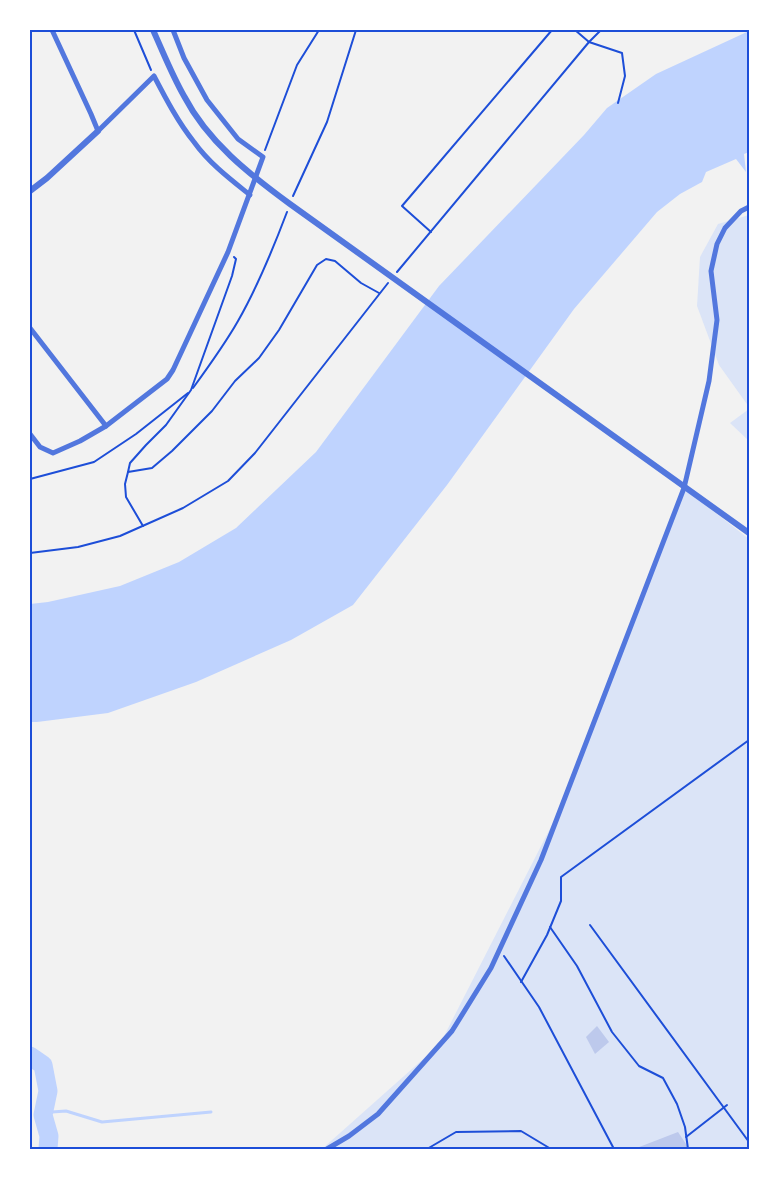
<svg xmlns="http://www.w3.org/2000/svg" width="779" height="1179" viewBox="0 0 779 1179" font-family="'DM Sans',sans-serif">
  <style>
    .green { fill: #dbe4f7 }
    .water { fill: #bfd3fe }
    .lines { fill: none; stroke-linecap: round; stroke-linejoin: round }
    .stream { stroke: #bfd3fe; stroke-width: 3 }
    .river { stroke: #bfd3fe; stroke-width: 19 }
    .building { fill: #bdc9ec }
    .path { stroke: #1d4ed8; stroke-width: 2 }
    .minor { stroke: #5277de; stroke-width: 5 }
    .tertiary { stroke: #5277de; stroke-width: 6 }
    .neatline { fill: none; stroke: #1d4ed8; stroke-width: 2 }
  </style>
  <rect width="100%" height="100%" fill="#f2f2f2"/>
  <g class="green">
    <path d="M 749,215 L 749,407 L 719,365 L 697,306 L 700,257 L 718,224 Z"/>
    <path d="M 749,409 L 749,441 L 730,423 Z"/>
    <path d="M 684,488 L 749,539 L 749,1149 L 322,1149 L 440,1044 L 563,803 Z"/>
  </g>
  <path class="water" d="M 749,31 L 749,152 L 744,154 L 746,172 L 736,159 L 706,172 L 702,182 L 680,194 L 657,212 L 574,309 L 447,485 L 353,605 L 291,640 L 196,682 L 108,713 L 37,722 L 30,722 L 30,604 L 48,602 L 120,586 L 179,562 L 236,528 L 316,452 L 439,286 L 584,135 L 607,108 L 656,74 Z"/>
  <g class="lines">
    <path class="stream" d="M 43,1115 L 52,1112 L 66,1111 L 102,1122 L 211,1112"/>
    <path class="river" d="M 30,1056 L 43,1065 L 48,1091 L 43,1115 L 49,1136 L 48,1149"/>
  </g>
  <g class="building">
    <path d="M 597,1026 L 609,1042 L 595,1054 L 586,1037 Z"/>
    <path d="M 678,1132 L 688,1147 L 684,1149 L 634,1149 Z"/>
  </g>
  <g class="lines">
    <g class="path">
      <path d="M 134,30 L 151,70"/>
      <path d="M 575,30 L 589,42 L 622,53 L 625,76 L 618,103"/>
      <path d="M 265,150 L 297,65 L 319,30"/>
      <path d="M 293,196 L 327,122 L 356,30"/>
      <path d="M 431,232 L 402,206 L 552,30"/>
      <path d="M 234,257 L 236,259 L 232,276 L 191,390 L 166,425 L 146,445 L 130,463 L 128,472 L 152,468 L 172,451 L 212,411 L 235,381 L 259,358 L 279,330 L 317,265 L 326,259 L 335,261 L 361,283 L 379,293"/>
      <path d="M 397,272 L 589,42 L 601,30"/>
      <path d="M 193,388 C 209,366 225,344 238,321 C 258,286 273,249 287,212"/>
      <path d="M 128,472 L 125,484 L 126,497 L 143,526"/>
      <path d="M 30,479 L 94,462 L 136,434 L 188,393"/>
      <path d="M 30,553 L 78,547 L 120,536 L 183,508 L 228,481 L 255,453 L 388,283"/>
      <path d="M 590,925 L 749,1142"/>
      <path d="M 550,927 L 577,966 L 612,1032 L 639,1066 L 663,1078 L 677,1104 L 685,1127 L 688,1149"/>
      <path d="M 504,956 L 539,1007 L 614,1149"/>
      <path d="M 521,982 L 547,935 L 561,901 L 561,877 L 749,740"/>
      <path d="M 686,1137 L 727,1105"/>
      <path d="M 427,1149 L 456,1132 L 521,1131 L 551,1149"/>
    </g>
    <g class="minor">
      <path d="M 52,30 L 91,114 L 98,131 L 154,76 C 166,99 178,122 194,142 C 209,163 230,179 250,195"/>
      <path d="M 30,328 L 106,426"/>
      <path d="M 30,434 L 40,447 L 53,453 L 80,441 L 106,426 L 167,379 L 173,370 L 228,252 L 263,157 L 238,139 L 207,100 L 184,58 L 173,30"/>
      <path d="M 327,1149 L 349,1136 L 378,1114 L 452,1031 L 491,968 L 541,860 L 684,488 L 709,381 L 717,320 L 711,271 L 717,244 L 725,228 L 741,211 L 749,207"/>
    </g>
    <g class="tertiary">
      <path d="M 153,30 C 163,52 172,75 184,96 C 208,142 249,174 290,204 L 749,533"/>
      <path d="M 30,191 L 47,178 L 98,131"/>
    </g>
  </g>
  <rect width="779" height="1179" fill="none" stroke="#ffffff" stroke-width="62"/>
  <rect x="31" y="31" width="717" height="1117" class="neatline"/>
</svg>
